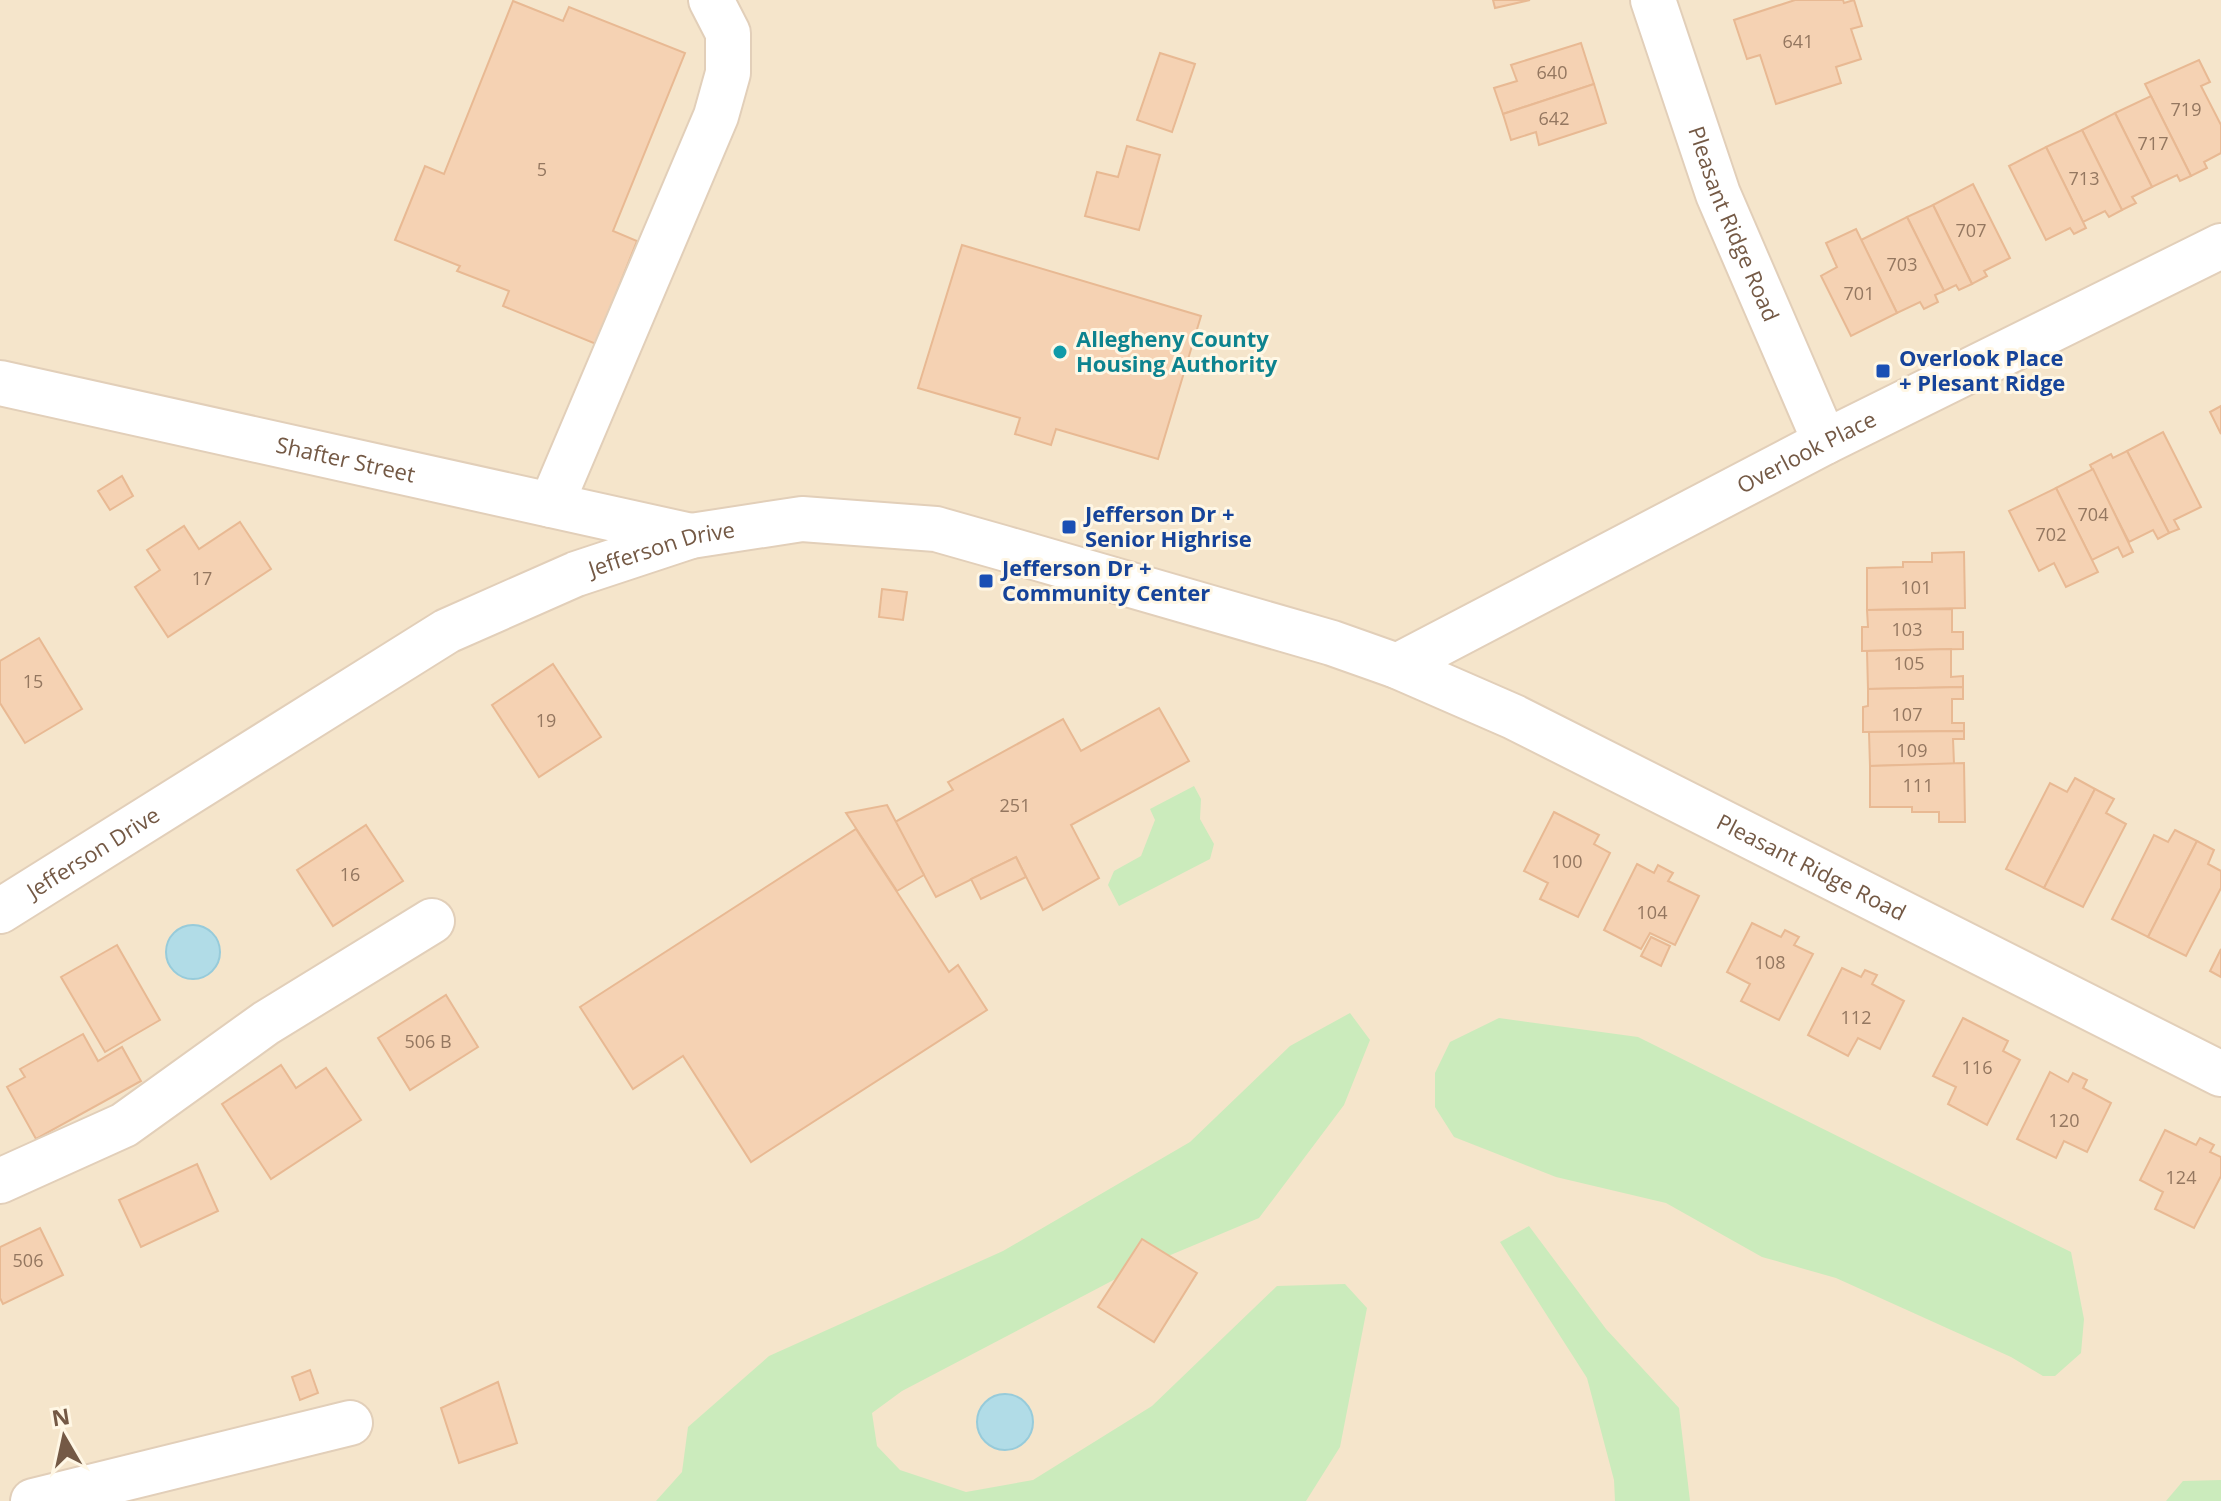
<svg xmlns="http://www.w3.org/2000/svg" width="2221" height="1501" viewBox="0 0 2221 1501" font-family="'Open Sans',sans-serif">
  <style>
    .residential { fill: #f5e5cb }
    .green { fill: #cbebbc }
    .water { fill: #b1dce7; stroke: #97cbda; stroke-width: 2 }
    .building { fill: #f5d2b3; stroke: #e8b993; stroke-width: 2 }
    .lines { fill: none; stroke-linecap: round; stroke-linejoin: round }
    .minor-casing { stroke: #e2cfb9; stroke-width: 48 }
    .minor { stroke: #fff; stroke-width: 44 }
    .culture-dot { fill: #0f9aa8; stroke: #fff7e5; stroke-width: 3 }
    .transit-dot { fill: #1a4fb4; stroke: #fff7e5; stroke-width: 3 }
    .labels { text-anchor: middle; stroke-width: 6; stroke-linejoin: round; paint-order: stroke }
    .number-label { font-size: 18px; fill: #947760 }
    .street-label { font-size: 22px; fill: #745945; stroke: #fff7e5 }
    .culture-label { font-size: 22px; font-weight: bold; fill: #0d838f; stroke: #fff7e5; text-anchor: start }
    .transit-label { font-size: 22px; font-weight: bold; fill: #164399; stroke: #fff7e5; text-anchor: start }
  </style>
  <rect width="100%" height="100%" fill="#fef3dd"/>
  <rect class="residential" x="0" y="0" width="2221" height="1501"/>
  <g class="green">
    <path d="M 1194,786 L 1201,799 L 1200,819 L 1214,844 L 1210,859 L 1119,906 L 1108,885 L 1114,871 L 1141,856 L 1155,820 L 1150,809 Z"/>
    <path d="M 1350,1013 L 1370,1040 L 1344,1105 L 1259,1218 L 1125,1274 L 902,1391 L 872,1413 L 877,1446 L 900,1470 L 966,1492 L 1033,1480 L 1152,1406 L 1277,1286 L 1345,1284 L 1367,1308 L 1340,1447 L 1306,1501 L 656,1501 L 682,1472 L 688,1427 L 769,1356 L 1003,1251 L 1190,1142 L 1290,1046 Z"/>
    <path d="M 1499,1018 L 1638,1037 L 2071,1252 L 2084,1319 L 2081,1353 L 2055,1376 L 2043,1376 L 2011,1357 L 1836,1278 L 1762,1257 L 1666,1203 L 1556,1177 L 1454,1137 L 1435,1107 L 1435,1073 L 1450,1042 Z"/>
    <path d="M 1529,1226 L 1606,1329 L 1679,1408 L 1690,1501 L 1615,1501 L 1614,1480 L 1587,1378 L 1500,1242 Z"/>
    <path d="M 2221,1480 L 2221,1501 L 2166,1501 L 2183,1481 Z"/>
  </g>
  <g class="water">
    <circle cx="193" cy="952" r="27"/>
    <circle cx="1005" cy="1422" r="28"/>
  </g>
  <g class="building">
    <path d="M 1493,0 L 1530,0 L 1495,8 Z"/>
    <path d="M 1795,0 L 1843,0 L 1844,3 L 1854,0 L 1862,26 L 1851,29 L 1861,59 L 1836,67 L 1841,83 L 1776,104 L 1760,55 L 1747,59 L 1734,20 Z"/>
    <path d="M 513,1 L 563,21 L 569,7 L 685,53 L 613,231 L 637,241 L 596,344 L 503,306 L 509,291 L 457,271 L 460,266 L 395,240 L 425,166 L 444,174 Z"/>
    <path d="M 1581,43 L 1594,84 L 1503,114 L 1494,88 L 1517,81 L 1511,65 Z"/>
    <path d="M 1160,53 L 1195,64 L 1172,132 L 1137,120 Z"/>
    <path d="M 2199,60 L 2210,82 L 2201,86 L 2221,125 L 2221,153 L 2204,162 L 2207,168 L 2191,176 L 2145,84 Z"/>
    <path d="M 1594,84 L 1606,123 L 1539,145 L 1536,132 L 1511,140 L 1503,114 Z"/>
    <path d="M 2151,96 L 2191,176 L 2180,181 L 2177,175 L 2152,187 L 2115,113 Z"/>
    <path d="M 2115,113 L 2152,187 L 2132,197 L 2136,203 L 2122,210 L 2082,130 Z"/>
    <path d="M 2082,130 L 2122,210 L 2109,217 L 2105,211 L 2083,222 L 2046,147 Z"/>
    <path d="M 1127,146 L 1160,155 L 1139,230 L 1085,216 L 1097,172 L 1118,177 Z"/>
    <path d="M 2046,147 L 2086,228 L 2074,234 L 2070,228 L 2046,240 L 2009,166 Z"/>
    <path d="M 1973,184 L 2010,258 L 1984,271 L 1987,276 L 1972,284 L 1933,205 Z"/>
    <path d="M 1933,205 L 1972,284 L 1959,290 L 1956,285 L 1944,291 L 1907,217 Z"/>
    <path d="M 1907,217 L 1944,291 L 1935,295 L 1938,302 L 1924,309 L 1920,302 L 1897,313 L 1861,240 Z"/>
    <path d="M 1856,229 L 1897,313 L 1851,336 L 1821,276 L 1837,267 L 1826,243 Z"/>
    <path d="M 962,245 L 1201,316 L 1158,459 L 1056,429 L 1051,445 L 1015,434 L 1020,418 L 918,388 Z"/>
    <path d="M 2221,406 L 2221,434 L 2210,412 Z"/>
    <path d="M 2163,432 L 2201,507 L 2174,520 L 2179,529 L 2169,533 L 2127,451 Z"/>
    <path d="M 2127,451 L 2169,533 L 2158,539 L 2153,530 L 2129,542 L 2090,465 L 2111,454 L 2113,458 Z"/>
    <path d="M 2093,469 L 2133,552 L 2123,557 L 2118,547 L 2092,560 L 2056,488 Z"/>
    <path d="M 122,476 L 133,496 L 110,510 L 98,491 Z"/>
    <path d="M 2056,488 L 2098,572 L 2066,587 L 2054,563 L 2039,571 L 2009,511 Z"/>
    <path d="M 240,522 L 271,569 L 168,637 L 135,587 L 160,570 L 147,550 L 184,526 L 199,549 Z"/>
    <path d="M 1964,552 L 1965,608 L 1867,610 L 1867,568 L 1903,567 L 1903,562 L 1932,562 L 1932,553 Z"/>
    <path d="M 882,589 L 907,592 L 903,620 L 879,617 Z"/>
    <path d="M 1952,609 L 1952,632 L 1963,632 L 1963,649 L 1862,651 L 1862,627 L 1868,627 L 1867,610 Z"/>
    <path d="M 39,638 L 82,709 L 25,743 L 0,703 L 0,661 Z"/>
    <path d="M 1951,649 L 1951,677 L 1963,676 L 1963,687 L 1868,689 L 1867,651 Z"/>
    <path d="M 553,664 L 601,737 L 539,777 L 492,705 Z"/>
    <path d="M 1963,687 L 1963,699 L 1952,699 L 1952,723 L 1964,723 L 1964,731 L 1863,732 L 1863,707 L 1868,706 L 1868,689 Z"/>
    <path d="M 1159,708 L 1189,761 L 1071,825 L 1099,878 L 1043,910 L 1016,857 L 936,897 L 895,822 L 953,790 L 948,782 L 1063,719 L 1081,751 Z"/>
    <path d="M 1964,731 L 1964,739 L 1953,739 L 1954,764 L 1870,766 L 1869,732 Z"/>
    <path d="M 1964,763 L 1965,822 L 1939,822 L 1939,812 L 1912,812 L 1912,807 L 1870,807 L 1870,766 Z"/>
    <path d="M 2075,778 L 2095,789 L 2044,888 L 2006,869 L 2050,783 L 2067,792 Z"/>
    <path d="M 2095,789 L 2114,799 L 2106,813 L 2126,824 L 2083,907 L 2044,888 Z"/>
    <path d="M 887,805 L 924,875 L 897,891 L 846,813 Z"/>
    <path d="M 1554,812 L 1599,835 L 1594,844 L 1610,853 L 1578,917 L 1540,899 L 1548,883 L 1524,871 Z"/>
    <path d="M 366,825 L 403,881 L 333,926 L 297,870 Z"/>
    <path d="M 856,829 L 949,972 L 958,965 L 987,1010 L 751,1162 L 683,1056 L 633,1089 L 580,1007 Z"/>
    <path d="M 2175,830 L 2197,841 L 2148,937 L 2112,919 L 2154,835 L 2168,842 Z"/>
    <path d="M 2197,841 L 2214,850 L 2208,864 L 2221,871 L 2221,888 L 2186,956 L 2148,937 Z"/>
    <path d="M 1016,857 L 1026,877 L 981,899 L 971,879 Z"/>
    <path d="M 1637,864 L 1654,873 L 1658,865 L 1673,873 L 1668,881 L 1699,896 L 1675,945 L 1650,933 L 1641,949 L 1604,930 Z"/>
    <path d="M 1752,923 L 1781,937 L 1785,930 L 1799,937 L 1794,945 L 1813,954 L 1779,1020 L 1741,1001 L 1750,984 L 1727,972 Z"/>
    <path d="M 1651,937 L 1670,946 L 1661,966 L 1641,956 Z"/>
    <path d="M 117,945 L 160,1020 L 105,1052 L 61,977 Z"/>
    <path d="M 2221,949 L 2221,977 L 2210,971 Z"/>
    <path d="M 1842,968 L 1861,977 L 1865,970 L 1877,975 L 1872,984 L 1904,1001 L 1880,1049 L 1858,1038 L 1848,1056 L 1808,1035 Z"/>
    <path d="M 446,995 L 478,1047 L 410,1090 L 378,1038 Z"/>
    <path d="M 1963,1018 L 2008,1041 L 2003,1051 L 2020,1060 L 1987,1125 L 1948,1104 L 1956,1087 L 1933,1076 Z"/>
    <path d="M 83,1034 L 98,1061 L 122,1047 L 141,1081 L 36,1139 L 7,1087 L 25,1077 L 20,1069 Z"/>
    <path d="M 281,1065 L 296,1088 L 326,1068 L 361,1120 L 271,1179 L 222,1104 Z"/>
    <path d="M 2050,1072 L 2068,1082 L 2073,1073 L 2087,1080 L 2083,1088 L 2111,1103 L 2087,1152 L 2064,1141 L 2056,1158 L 2017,1139 Z"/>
    <path d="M 2165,1130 L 2196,1145 L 2200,1138 L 2214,1145 L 2210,1152 L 2221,1157 L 2221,1176 L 2194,1228 L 2155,1209 L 2163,1192 L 2140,1180 Z"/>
    <path d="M 197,1164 L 218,1211 L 141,1247 L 119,1200 Z"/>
    <path d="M 40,1228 L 63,1275 L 3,1304 L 0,1298 L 0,1247 Z"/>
    <path d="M 1142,1239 L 1197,1273 L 1154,1342 L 1098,1307 Z"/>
    <path d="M 310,1370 L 318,1393 L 300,1400 L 292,1377 Z"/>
    <path d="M 498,1382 L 517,1443 L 459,1463 L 441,1408 Z"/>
  </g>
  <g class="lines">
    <defs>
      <g id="minor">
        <path id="s1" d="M 1653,0 L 1718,194 L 1825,442"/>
        <path id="s2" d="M 0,383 L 691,536"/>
        <path d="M 551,505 L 716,116 L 728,73 L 728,33 L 711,0"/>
        <path id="s3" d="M 1397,666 L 1825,442 L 2221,246"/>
        <path id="s4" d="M 0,911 L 447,631 L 576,574 L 691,536 L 802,519 L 936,529 L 1003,548 L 1332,643 L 1397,666 L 1514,717 L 2221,1074"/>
        <path d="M 0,1181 L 124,1125 L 266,1023 L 432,921"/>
        <path d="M 33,1501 L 350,1423"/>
      </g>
    </defs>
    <use href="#minor" class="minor-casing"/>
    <use href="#minor" class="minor"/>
  </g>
  <circle class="culture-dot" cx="1060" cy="352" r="8"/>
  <g class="transit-dot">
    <rect x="1875" y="363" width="16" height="16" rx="4"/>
    <rect x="1061" y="519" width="16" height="16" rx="4"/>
    <rect x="978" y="573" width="16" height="16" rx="4"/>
  </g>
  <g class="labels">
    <g class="number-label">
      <text x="1798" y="48">641</text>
      <text x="1552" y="79">640</text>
      <text x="2186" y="116">719</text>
      <text x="1554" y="125">642</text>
      <text x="2153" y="150">717</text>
      <text x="542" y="176">5</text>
      <text x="2084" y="185">713</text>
      <text x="1971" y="237">707</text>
      <text x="1902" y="271">703</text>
      <text x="1859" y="300">701</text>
      <text x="2093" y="521">704</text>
      <text x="2051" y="541">702</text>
      <text x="202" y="585">17</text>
      <text x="1916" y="594">101</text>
      <text x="1907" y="636">103</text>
      <text x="1909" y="670">105</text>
      <text x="33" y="688">15</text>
      <text x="1907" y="721">107</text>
      <text x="546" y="727">19</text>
      <text x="1912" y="757">109</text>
      <text x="1918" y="792">111</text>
      <text x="1015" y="812">251</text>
      <text x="1567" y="868">100</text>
      <text x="350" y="881">16</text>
      <text x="1652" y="919">104</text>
      <text x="1770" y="969">108</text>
      <text x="1856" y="1024">112</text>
      <text x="428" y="1048">506 B</text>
      <text x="1977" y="1074">116</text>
      <text x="2064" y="1127">120</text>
      <text x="2181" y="1184">124</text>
      <text x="28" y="1267">506</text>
    </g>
    <g class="street-label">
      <text dy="8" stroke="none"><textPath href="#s1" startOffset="238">Pleasant Ridge Road</textPath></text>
      <text dy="8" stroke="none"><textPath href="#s3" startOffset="462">Overlook Place</textPath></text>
      <text dy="8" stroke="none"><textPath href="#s2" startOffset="354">Shafter Street</textPath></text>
      <text dy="8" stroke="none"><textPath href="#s4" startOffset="758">Jefferson Drive</textPath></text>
      <text dy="8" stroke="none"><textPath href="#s4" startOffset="110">Jefferson Drive</textPath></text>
      <text dy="8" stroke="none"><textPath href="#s4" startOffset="1978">Pleasant Ridge Road</textPath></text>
    </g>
    <g class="culture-label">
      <text x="1076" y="347">Allegheny County<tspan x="1076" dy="25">Housing Authority</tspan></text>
    </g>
    <g class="transit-label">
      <text x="1899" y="366">Overlook Place<tspan x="1899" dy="25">+ Plesant Ridge</tspan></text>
      <text x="1085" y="522">Jefferson Dr +<tspan x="1085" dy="25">Senior Highrise</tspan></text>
      <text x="1002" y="576">Jefferson Dr +<tspan x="1002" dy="25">Community Center</tspan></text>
    </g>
  </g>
  <g transform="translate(64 1437) rotate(351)" stroke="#fff7e5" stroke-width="6" paint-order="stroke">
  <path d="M0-6L14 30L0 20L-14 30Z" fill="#745945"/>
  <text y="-12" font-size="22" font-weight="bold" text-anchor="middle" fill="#745945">N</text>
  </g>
</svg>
